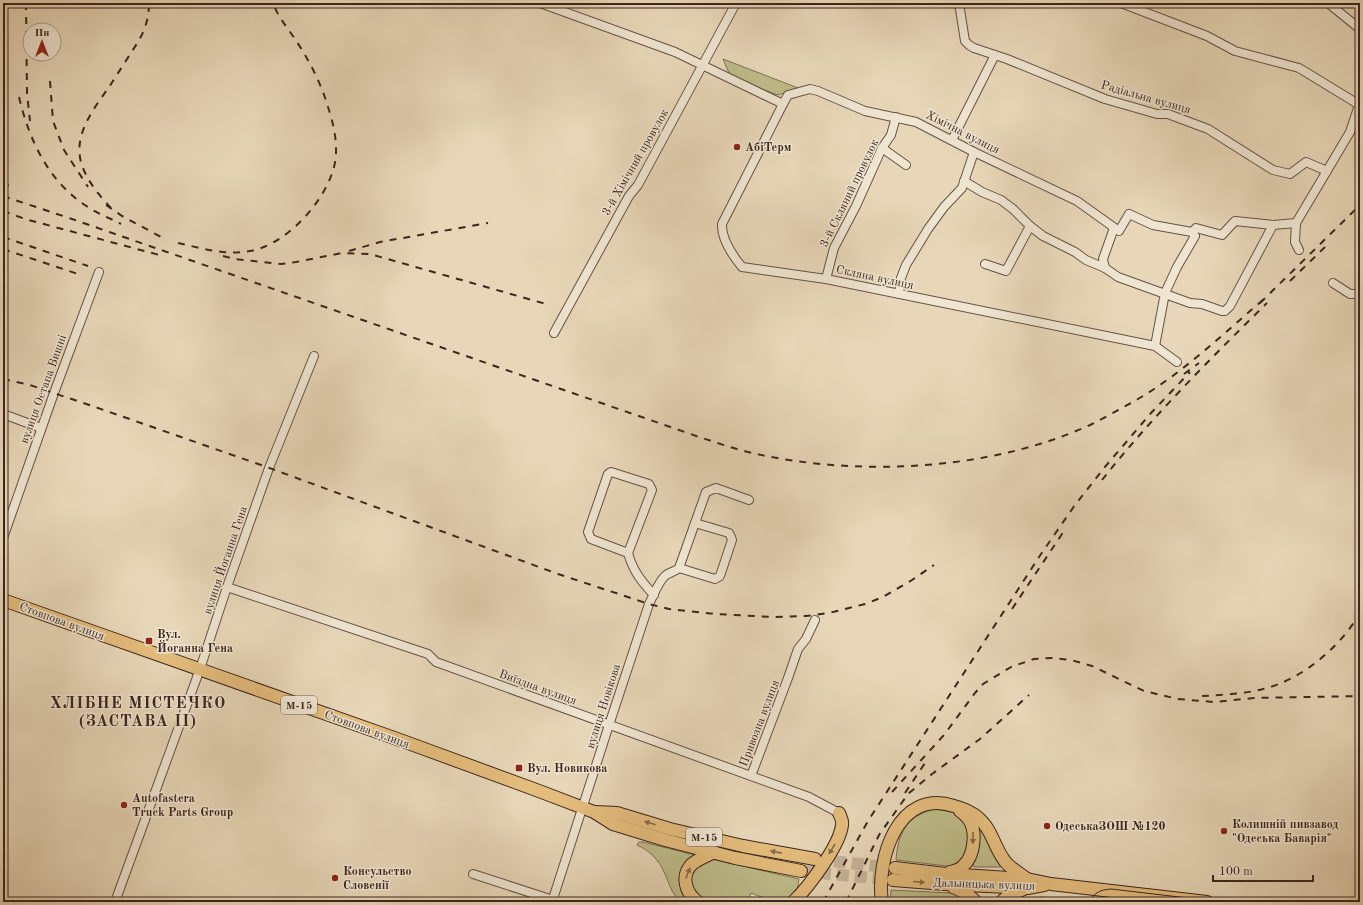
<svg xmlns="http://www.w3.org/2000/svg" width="1363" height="905" viewBox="0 0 1363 905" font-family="'Old Standard TT',serif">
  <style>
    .green { fill: #bebc89; stroke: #7d7053 }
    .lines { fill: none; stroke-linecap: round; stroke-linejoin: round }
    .primary-tunnel { stroke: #c5b399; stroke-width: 12; stroke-dasharray: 12 6; stroke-linecap: butt }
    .street-casing { stroke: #675244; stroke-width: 10 }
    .primary-casing { stroke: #3c251d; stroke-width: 14 }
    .street { stroke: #efe5d1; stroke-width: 8 }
    .primary { stroke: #e4bc7c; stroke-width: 12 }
    .tram { stroke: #3c251d; stroke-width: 1 }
    .rail { stroke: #3c251d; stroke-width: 2; stroke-dasharray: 7 7; stroke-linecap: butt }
    .oneway { fill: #886948 }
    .poi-dot { fill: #8f2418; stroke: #efe5d1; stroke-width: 1.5 }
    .labels { text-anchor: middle; stroke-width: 3; stroke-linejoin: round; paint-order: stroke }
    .shield { fill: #efe5d1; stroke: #725f53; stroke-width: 1 }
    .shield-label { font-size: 11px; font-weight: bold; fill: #3c251d }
    .street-label { font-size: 12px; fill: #3c251d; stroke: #efe5d1 }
    .poi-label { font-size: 12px; font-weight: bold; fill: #3c251d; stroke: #efe5d1; text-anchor: start }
    .district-label { font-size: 16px; font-weight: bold; letter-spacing: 1px; fill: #3c251d; stroke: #efe5d1 }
  </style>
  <rect width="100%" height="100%" fill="#e7d7b8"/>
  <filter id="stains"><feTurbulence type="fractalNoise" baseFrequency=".005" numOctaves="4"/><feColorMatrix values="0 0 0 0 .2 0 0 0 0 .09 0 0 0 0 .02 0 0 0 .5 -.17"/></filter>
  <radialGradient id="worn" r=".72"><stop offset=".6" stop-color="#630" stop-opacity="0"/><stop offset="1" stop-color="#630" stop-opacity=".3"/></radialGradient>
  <g class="green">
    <path d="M 723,59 L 798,88 L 778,95 L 756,87 L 742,81 L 729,73 Z"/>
    <path d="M 934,809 L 952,812 L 959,815 L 969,830 L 967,853 L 955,867 L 896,860 C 898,833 906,817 934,809 Z"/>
    <path d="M 979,825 L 1001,865 L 1000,867 L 975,867 L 973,866 Z"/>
    <path d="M 639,842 L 643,842 L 695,855 L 687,865 L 693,902 L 681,902 C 670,892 670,884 664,872 C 659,860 649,850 637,845 Z"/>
    <path d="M 711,859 L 799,879 L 797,892 L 787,902 L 775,902 L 751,893 L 747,902 L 707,902 C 693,894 683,877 699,865 C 702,863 707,861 711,859 Z"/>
    <path d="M 891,890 L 952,893 L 958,895 L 970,902 L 890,902 Z"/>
    <path d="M 1043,897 L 1087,902 L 1088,902 L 1021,902 L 1032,898 Z"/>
  </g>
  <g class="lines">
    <g class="primary-tunnel">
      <path d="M 816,859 L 893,868"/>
      <path d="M 801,871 L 891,880"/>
    </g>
    <defs>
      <g id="street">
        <path d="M 540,3 L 675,52 L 783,104 L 788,95 L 810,89 L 818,91 L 865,111 L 916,122 L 974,152 L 1077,201 L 1119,231 L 1129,214 L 1153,225 L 1192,232 L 1196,228 L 1222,235 L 1235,221 L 1273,225 L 1296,223"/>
        <path d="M 959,3 L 965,41 L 969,45 L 974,48 L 1007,59 L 1105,99 L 1157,114 L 1168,114 L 1208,129 L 1273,170 L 1290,174 L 1306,162 L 1327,171"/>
        <path d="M 1121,3 L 1207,36 L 1235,51 L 1299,68 L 1358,104"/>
        <path d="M 1328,3 L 1360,29"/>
        <path d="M 783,104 L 722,224 C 721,239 733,256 742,267 L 826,279 L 1155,346 L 1177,362"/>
        <path d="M 952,140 L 995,55"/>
        <path d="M 882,148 L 906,165"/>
        <path d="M 964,181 L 982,192 L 1001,200 L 1013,209 L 1030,226 L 1043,236 L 1075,252 L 1086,260 L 1105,268 L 1118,277 L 1190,303 L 1202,304 L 1222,311 L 1225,311 L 1230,306 L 1273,225"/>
        <path d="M 1299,250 L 1295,242 L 1296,223 L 1350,132 L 1360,102"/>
        <path d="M 985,264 L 1006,271 L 1030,226"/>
        <path d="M 1105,268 L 1103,259 L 1114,228"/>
        <path d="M 826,279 L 834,248 L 856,206 L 882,148 L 891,135 L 896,117"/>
        <path d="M 1333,283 L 1350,294 L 1360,294"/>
        <path d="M 899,294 L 901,278 L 906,265 L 928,229 L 944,207 L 962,188 L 974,152"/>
        <path d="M 554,333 L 629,196 L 638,185 L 736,3"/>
        <path d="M 1155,346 L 1165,293 L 1177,267 L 1195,236 L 1192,232"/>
        <path d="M 3,414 L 41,428"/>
        <path d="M 3,538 L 54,393 L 99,272"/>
        <path d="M 628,553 L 652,490 L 649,484 L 611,472 L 608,474 L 588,532 L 591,539 L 628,553 C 633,571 641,581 654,595"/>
        <path d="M 679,568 L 715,579 L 720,576 L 732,540 L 731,537 L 729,533 L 695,523"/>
        <path d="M 227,587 L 428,654 L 436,662 L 809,797 L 839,813"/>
        <path d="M 751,776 L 788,678 L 798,649 L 806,639 L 815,620"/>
        <path d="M 473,874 L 553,900"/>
        <path d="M 115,902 L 200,669 L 227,587 L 269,468 L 314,356"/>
        <path d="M 552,902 L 609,725 L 649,604 C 653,596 659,581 665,576 C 669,572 675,572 679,568 L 706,492 L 716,488 L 749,500"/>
      </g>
      <g id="primary">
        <path d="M 3,600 L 400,740 L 539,791 L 594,812 L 613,824 L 665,840 L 735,858 L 801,871"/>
        <path d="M 595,812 L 617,813 L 670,829 L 743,846 L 815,859"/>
        <path d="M 895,868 L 946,874 L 1027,879 L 1051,884 L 1207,902"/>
        <path d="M 950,872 C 955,871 961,869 964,865 C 974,856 976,834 971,823 C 968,817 964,814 960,811"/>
        <path d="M 893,880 L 945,884 L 1028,888 L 1044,885"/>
        <path d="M 953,887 L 966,893 L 976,902"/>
        <path d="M 698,902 C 686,894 680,876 692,864 C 698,859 707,856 714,852"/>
        <path d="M 793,902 C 808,888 840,845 842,825 C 843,821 841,818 839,813"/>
        <path d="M 882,902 C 876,859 898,788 954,806 C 962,808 969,811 976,816 C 992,828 993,845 1004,860 C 1009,868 1020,873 1027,879"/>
        <path d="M 1001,902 L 1009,895 L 1024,889"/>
      </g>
    </defs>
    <use href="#street" class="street-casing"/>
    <use href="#primary" class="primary-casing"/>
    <use href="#street" class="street"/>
    <use href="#primary" class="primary"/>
    <path class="tram" d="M 1089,902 C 1095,892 1100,890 1111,889 L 1222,902"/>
    <g class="rail">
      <path d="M 26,3 L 27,93 L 30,121"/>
      <path d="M 50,81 L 53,121 L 64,150 L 88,187"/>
      <path d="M 19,97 C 29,140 49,183 88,207 C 98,214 110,218 121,224"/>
      <path d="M 3,182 L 9,186"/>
      <path d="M 3,196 L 72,219 L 702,438 C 718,443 735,449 752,453 C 858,477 989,471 1090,425 C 1106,417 1122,408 1138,399 C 1184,372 1223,334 1264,299"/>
      <path d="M 106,205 L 122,216 L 163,238"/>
      <path d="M 111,208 C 99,195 86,180 81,162 C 73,133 96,106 111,84 C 120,70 129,56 138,42 C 145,30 149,18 149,3"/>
      <path d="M 3,211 L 25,219 L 163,256"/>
      <path d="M 3,237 L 88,266"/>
      <path d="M 178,243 C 201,248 226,256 250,251 C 286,245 325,202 334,167 C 339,148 334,125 328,107 C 321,83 309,60 295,39 C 287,27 278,17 273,3"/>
      <path d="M 3,249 L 78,274"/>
      <path d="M 349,251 L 380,242 L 488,223"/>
      <path d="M 223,256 L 235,259 L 281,264 L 296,262 L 342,253 L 370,254 L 546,304"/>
      <path d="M 1290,281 L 1325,247"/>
      <path d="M 1260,303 L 1360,205"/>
      <path d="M 1184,374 L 1199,363"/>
      <path d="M 3,379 L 30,385 L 98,408 L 264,466 L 558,574 L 649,604 L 669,609 L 716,614 L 772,617 L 806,616 L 829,613 L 865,604 L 883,597 L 912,580 L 934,565"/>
      <path d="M 1102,480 C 1152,417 1210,359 1267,303"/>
      <path d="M 1012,609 L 1066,528"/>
      <path d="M 1202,696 C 1222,695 1244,694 1263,689 C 1302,680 1341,646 1360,613"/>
      <path d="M 892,792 L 944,735 L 975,693 L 983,684 L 1011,667 L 1034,659 L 1052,658 L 1071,660 L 1092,666 L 1144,691 L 1178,699 L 1214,702 L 1254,698 L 1360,696"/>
      <path d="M 905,793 L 925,763"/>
      <path d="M 823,902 L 868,821 L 1041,554 L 1075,505 L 1104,468 L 1151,413 L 1190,372"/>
      <path d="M 846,902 L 879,835 L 908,794 L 932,774 L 980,739 L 1029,695"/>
    </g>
  </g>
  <defs><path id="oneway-solid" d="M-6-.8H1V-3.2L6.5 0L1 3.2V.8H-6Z"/></defs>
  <g class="oneway">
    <use href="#oneway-solid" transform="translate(650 823) rotate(-164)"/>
    <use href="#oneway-solid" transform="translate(973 838) rotate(91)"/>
    <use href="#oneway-solid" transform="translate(832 849) rotate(121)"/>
    <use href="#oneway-solid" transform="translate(776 852) rotate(-169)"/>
    <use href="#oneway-solid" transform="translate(688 873) rotate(-69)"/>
    <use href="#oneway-solid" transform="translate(919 882) rotate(5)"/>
  </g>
  <g class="poi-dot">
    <circle cx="737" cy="147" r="4"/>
    <rect x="145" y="637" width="8" height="8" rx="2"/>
    <rect x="515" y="764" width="8" height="8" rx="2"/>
    <circle cx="124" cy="805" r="4"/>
    <circle cx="1047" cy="826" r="4"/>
    <circle cx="1224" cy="831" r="4"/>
    <circle cx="335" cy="878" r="4"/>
  </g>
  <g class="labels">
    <g class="shield">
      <rect x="281" y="696" width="36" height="18" rx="3"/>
      <rect x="686" y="828" width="36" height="18" rx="3"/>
    </g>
    <g class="shield-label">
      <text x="299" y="709">М-15</text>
      <text x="704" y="841">М-15</text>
    </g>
    <g class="street-label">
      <text transform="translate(1146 97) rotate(16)" y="4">Радіальна вулиця</text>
      <text transform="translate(963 132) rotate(27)" y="4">Хімічна вулиця</text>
      <text transform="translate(635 162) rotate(-60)" y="4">3-й Хімічний провулок</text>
      <text transform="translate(849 193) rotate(-64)" y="4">3-й Скляний провулок</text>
      <text transform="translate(875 277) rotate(12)" y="4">Скляна вулиця</text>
      <text transform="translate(43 389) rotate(-70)" y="4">вулиця Остапа Вишні</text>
      <text transform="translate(225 560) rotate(-71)" y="4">вулиця Йоганна Гена</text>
      <text transform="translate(62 621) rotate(20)" y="4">Стовпова вулиця</text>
      <text transform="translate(538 687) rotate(20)" y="4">Виїздна вулиця</text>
      <text transform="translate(603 706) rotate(-72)" y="4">вулиця Новікова</text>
      <text transform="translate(759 723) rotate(-69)" y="4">Привозна вулиця</text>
      <text transform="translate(367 729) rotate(20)" y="4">Стовпова вулиця</text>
      <text transform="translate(984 884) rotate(2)" y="4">Дальницька вулиця</text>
    </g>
    <g class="poi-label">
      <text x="745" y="151">АбіТерм</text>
      <text x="157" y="638">Вул.<tspan x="157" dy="14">Йоганна Гена</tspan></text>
      <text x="527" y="772">Вул. Новикова</text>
      <text x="132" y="802">Autofastera<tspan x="132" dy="14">Truck Parts Group</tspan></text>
      <text x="1232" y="828">Колишній пивзавод<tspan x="1232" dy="14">"Одеська Баварія"</tspan></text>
      <text x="1055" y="830">ОдеськаЗОШ №120</text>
      <text x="343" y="875">Консульство<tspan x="343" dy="14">Словенії</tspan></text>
    </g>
    <g class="district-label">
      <text x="138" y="708">ХЛІБНЕ МІСТЕЧКО<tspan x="138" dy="18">(ЗАСТАВА ІІ)</tspan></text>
    </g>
  </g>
  <rect width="1363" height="905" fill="none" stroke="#e7d7b8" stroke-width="16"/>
  <rect x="4" y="4" width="1355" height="897" fill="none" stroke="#3c251d" stroke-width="2"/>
  <rect x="8" y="8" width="1347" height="889" fill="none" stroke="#3c251d"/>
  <g transform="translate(42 42)"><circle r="19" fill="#efe5d1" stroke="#a79889"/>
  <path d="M0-3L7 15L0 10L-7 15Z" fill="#8f2418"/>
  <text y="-6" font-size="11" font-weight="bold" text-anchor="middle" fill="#3c251d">Пн</text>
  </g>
  <path d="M1213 875v6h100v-6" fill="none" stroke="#3c251d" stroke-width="2"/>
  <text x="1219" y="875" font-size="12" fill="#3c251d" stroke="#efe5d1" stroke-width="3" paint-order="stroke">100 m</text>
  <rect width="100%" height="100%" filter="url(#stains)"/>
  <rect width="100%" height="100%" fill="url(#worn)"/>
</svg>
